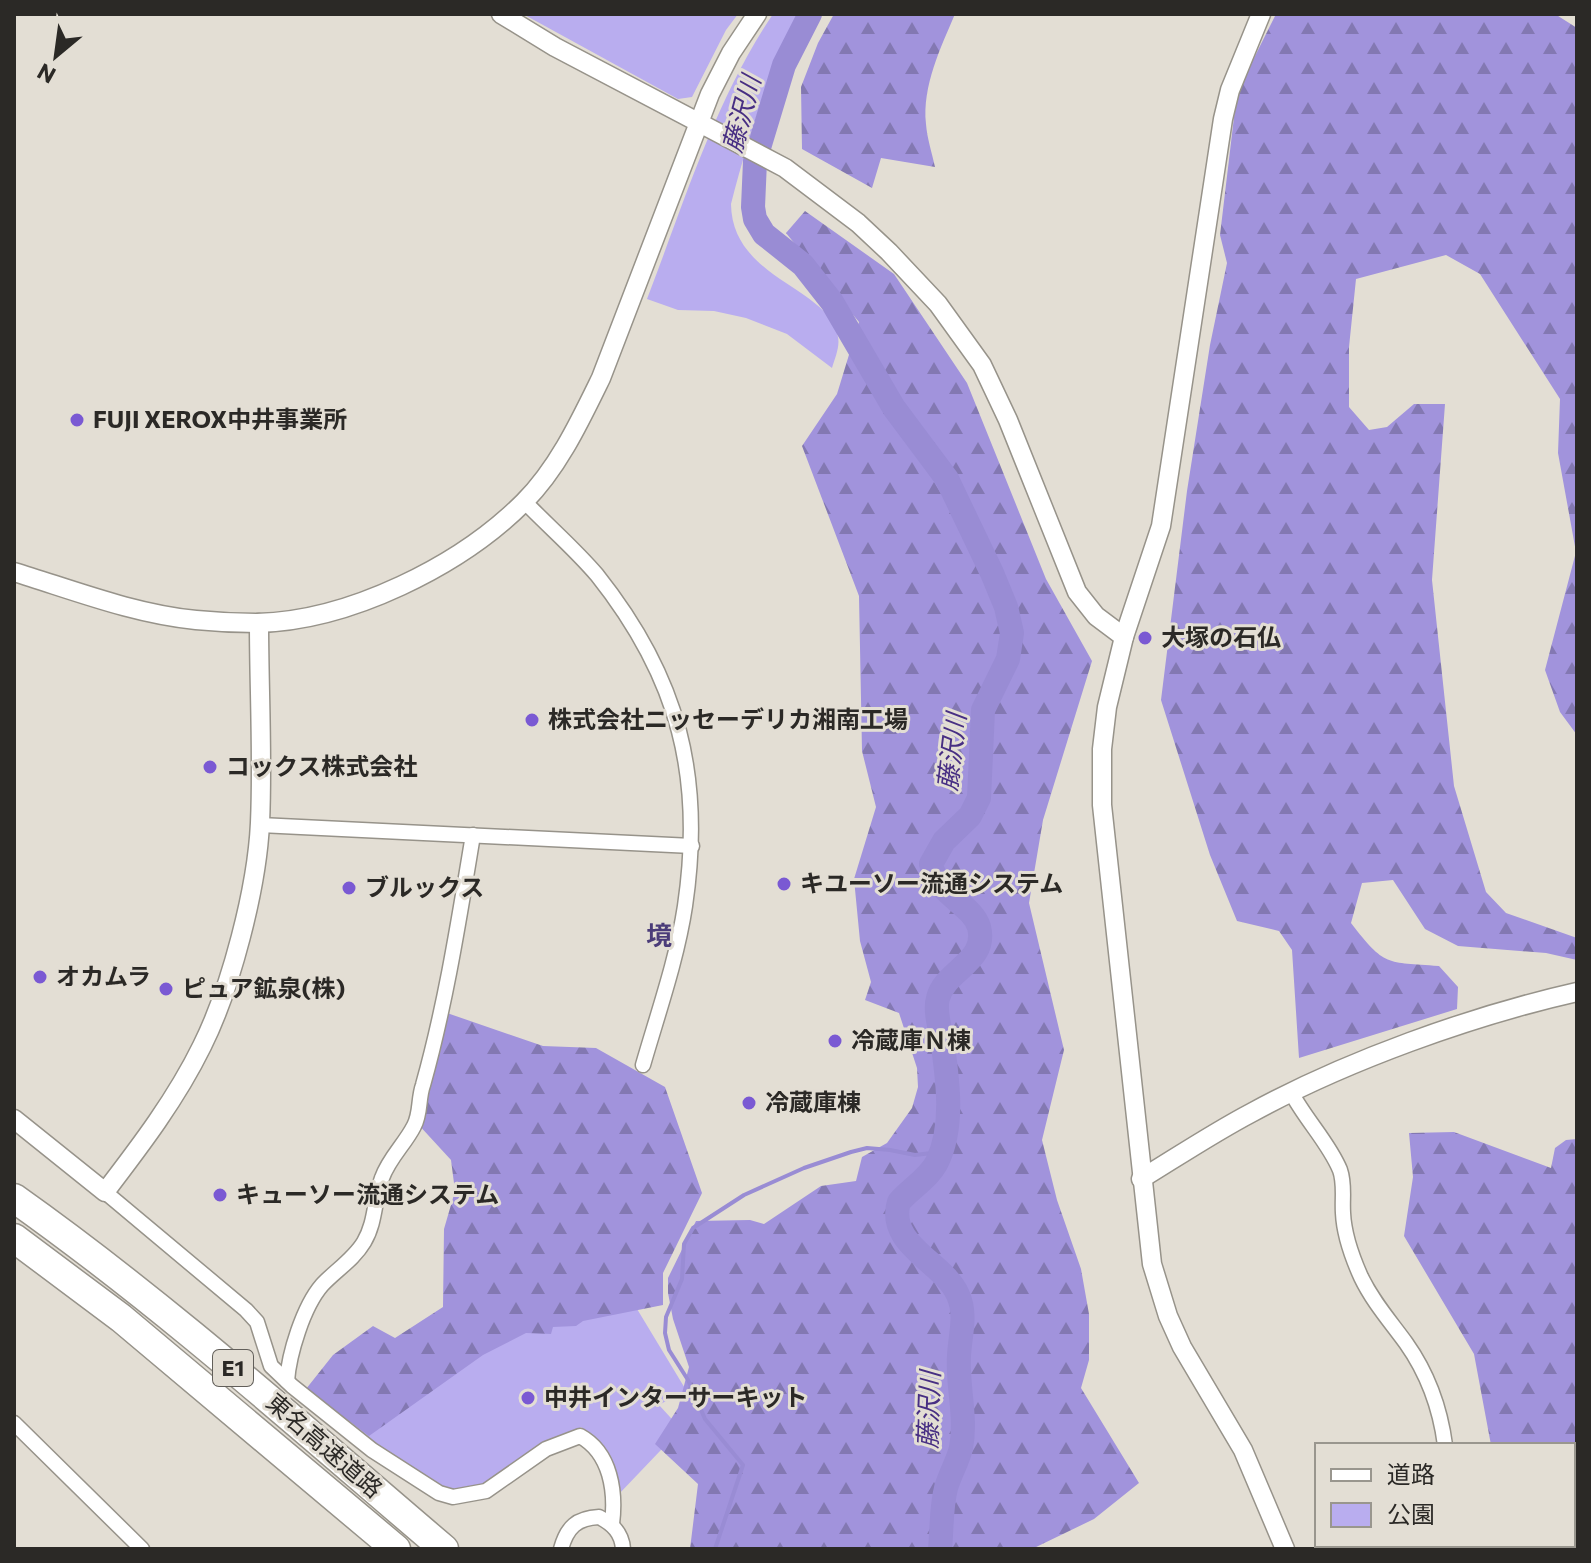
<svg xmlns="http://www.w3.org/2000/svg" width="1591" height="1563" viewBox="0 0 1591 1563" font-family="Commissioner,'Noto Sans JP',sans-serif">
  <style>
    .green { fill: #b9adef }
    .forest { fill: url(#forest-firs) }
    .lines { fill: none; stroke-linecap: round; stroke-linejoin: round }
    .stream { stroke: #998cd4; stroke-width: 4 }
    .river { stroke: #998cd4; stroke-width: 24 }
    .minor-casing { stroke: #97938a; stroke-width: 17 }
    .tertiary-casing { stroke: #97938a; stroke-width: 21 }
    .motorway-casing { stroke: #97938a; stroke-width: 31 }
    .minor { stroke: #fff; stroke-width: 14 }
    .tertiary { stroke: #fff; stroke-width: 18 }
    .motorway { stroke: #fff; stroke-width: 28 }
    .poi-dot { fill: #7a59d3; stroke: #e3ded4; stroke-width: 3 }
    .labels { text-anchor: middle; stroke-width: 6; stroke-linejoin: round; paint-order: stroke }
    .shield { fill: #e3ded4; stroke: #625f5a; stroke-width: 2 }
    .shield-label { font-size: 22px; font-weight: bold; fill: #2b2926 }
    .poi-label { font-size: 24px; font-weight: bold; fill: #2b2926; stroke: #e3ded4; text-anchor: start }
    .street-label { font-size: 24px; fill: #2b2926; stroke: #e3ded4 }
    .water-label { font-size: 26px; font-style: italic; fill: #472e83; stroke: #e3ded4 }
    .neighbourhood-label { font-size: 26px; font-weight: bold; fill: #4b3c79; stroke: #e3ded4 }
  </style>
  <defs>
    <pattern id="forest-firs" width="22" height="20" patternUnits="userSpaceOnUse" patternTransform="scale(2)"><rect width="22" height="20" fill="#a193dc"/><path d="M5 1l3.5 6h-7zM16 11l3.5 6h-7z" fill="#8378b2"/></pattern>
  </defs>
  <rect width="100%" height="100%" fill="#e3ded4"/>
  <g class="green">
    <path d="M 523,14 L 738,14 L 726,30 L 692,97 L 678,99 Z"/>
    <path d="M 773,14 L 797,14 C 767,79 749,135 731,204 C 732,280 830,287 838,337 C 840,347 835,358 832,368 L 787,334 L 746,318 L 714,311 L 678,310 L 647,299 C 684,203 715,100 773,14 Z"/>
    <path d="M 631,1299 L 686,1390 L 659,1405 L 681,1429 L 618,1495 L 601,1446 L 581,1427 L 577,1432 L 553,1439 L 518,1459 L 484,1485 L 449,1491 L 416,1473 L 352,1428 L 430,1355 Z"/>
  </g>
  <g class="forest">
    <path d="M 834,14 L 955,14 C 941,47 922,86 926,124 C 927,138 932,153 935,167 L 881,158 L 872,188 L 802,149 L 801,87 L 818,43 Z"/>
    <path d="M 1276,14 L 1555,14 L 1577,28 L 1577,735 L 1560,712 L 1545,670 L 1576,552 L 1558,453 L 1560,399 L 1480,274 L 1446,255 L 1356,279 L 1349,347 L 1349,407 L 1369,430 L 1387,427 L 1414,404 L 1445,404 L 1432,580 L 1454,786 L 1486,892 L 1506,913 L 1577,938 L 1577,960 L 1546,953 L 1458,946 L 1425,929 L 1393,880 L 1362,883 L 1351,923 C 1385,967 1386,962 1439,966 L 1458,987 L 1457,1009 L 1299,1058 L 1292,950 L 1279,931 L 1237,921 L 1210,855 L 1161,700 L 1187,491 L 1210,345 L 1227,263 L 1220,235 L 1237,92 Z"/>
    <path d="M 805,211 L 894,274 L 967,383 L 1046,579 L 1092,661 L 1043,820 L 1029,903 L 1064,1050 L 1042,1140 L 1057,1200 L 1081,1269 L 1089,1314 L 1089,1360 L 1081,1388 L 1139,1483 L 1094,1519 L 1032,1549 L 690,1549 L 698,1484 L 655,1444 L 678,1408 L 689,1367 L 673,1319 L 668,1293 L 668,1278 L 696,1221 L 750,1220 L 764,1224 L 821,1186 L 856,1181 L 862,1157 L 887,1143 L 912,1108 L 918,1087 L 917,1068 L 899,1013 L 865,1000 L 871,982 L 860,941 L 854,879 L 876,807 L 862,751 L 859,596 L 802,446 L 837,394 L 859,322 L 786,233 Z"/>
    <path d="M 447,1013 L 543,1046 L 596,1048 L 665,1087 L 702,1193 L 663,1273 L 663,1305 L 583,1321 L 576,1326 L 553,1327 L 551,1334 L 526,1333 L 483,1355 L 369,1436 L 306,1389 L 333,1355 L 373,1326 L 395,1338 L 443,1307 L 444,1229 L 455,1191 L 451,1160 L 417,1123 Z"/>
    <path d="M 1454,1132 L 1551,1168 L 1555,1148 L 1566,1140 L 1577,1139 L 1577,1549 L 1509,1549 L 1508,1545 L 1573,1545 L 1573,1445 L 1491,1445 L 1474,1354 L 1404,1236 L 1413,1177 L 1409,1133 Z"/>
  </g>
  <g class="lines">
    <path class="stream" d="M 715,1549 L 743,1465 L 705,1419 L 688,1380 L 669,1350 L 665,1333 L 666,1317 L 682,1279 L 684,1244 L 693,1228 L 744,1195 L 804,1168 L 851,1152 L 867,1148 L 890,1150 L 915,1155 L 940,1152"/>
    <path class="river" d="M 810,14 L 784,65 L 755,161 L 753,207 L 755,219 L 764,234 L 803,265 L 832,302 L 894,408 L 947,479 L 992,573 L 1006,607 L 1012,633 L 1008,659 L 983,710 L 979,798 L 970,816 L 944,841 L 931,864 C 937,895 972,904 979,927 C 988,962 945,970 938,998 C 934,1012 941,1031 943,1046 C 948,1083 954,1127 937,1162 C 929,1178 910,1189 899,1202 C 886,1245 944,1262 958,1295 C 967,1315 960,1335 959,1356 C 957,1386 967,1417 961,1448 C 958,1461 950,1474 946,1488 C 941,1507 942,1529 940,1549"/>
    <defs>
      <g id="minor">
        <path d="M 524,501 C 548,526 575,549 597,575 C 679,678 704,777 685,906 C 677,959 658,1013 643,1065"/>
        <path d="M 260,825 L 692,846"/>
        <path d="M 1291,1092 C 1305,1119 1329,1143 1340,1170 C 1345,1184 1342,1198 1343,1213 C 1344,1235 1352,1257 1361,1277 C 1373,1302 1390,1321 1406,1343 C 1428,1374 1440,1407 1445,1445"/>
        <path d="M 105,1192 L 246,1310 L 257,1322 L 271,1366 L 292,1386 L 372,1450 L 439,1493 L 453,1497 L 486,1491 L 546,1449 L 580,1436 C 611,1453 616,1492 612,1524"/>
        <path d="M 287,1381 C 289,1354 303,1307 322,1285 C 335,1271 354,1259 364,1242 C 376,1222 374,1199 382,1178 C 389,1158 405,1144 414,1126 C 421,1113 418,1099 423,1085 C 446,1003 459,919 473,835"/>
        <path d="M 14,1423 L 142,1549"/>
        <path d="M 1466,1545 L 1469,1549"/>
        <path d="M 561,1549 C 567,1527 577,1518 599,1517 C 613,1524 622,1533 623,1549"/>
      </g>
      <g id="tertiary">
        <path d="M 501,14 L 555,47 L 785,168 L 858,223 L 889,252 L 938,304 L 982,365 L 1008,420 L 1077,592 L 1096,616 L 1124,637"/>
        <path d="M 1261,14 L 1230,90 L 1223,119 L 1161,526 L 1124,637 L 1107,707 L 1102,749 L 1102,805 L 1152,1264 L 1168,1316 L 1182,1347 L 1243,1450 L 1285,1549"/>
        <path d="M 14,572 C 73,590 134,614 196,620 C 216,622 237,623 257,623 C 349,621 460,566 524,502 C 558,468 580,421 601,378 L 710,94 L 731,53 L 757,14"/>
        <path d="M 14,1119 L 105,1192 C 141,1145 176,1099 202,1046 C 231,988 257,888 260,823 C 263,757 259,689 259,623"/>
        <path d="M 1141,1179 C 1177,1157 1213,1133 1251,1113 C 1346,1061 1471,1016 1577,992"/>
      </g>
      <g id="motorway">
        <path d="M 14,1198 C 165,1305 303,1429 444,1549"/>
        <path d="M 14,1238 L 121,1318 L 396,1549"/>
      </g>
    </defs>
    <use href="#minor" class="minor-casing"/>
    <use href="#tertiary" class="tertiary-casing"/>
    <use href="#motorway" class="motorway-casing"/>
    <use href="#minor" class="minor"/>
    <use href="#tertiary" class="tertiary"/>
    <use href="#motorway" class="motorway"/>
  </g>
  <g class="poi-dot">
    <circle cx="77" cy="420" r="8"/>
    <circle cx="1145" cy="638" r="8"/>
    <circle cx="532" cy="720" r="8"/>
    <circle cx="210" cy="767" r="8"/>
    <circle cx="784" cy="884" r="8"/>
    <circle cx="349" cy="888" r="8"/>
    <circle cx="40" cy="977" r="8"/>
    <circle cx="166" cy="989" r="8"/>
    <circle cx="835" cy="1041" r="8"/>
    <circle cx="749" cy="1103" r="8"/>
    <circle cx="220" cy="1195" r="8"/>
    <circle cx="528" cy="1398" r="8"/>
  </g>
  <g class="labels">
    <rect class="shield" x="213" y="1350" width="40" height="36" rx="6"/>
    <g class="shield-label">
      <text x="233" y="1376">E1</text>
    </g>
    <g class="poi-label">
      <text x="93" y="428">FUJI XEROX中井事業所</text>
      <text x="1161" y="646">大塚の石仏</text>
      <text x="548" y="728">株式会社ニッセーデリカ湘南工場</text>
      <text x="226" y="775">コックス株式会社</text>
      <text x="800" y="892">キユーソー流通システム</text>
      <text x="365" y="896">ブルックス</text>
      <text x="56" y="985">オカムラ</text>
      <text x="182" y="997">ピュア鉱泉(株)</text>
      <text x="851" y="1049">冷蔵庫Ｎ棟</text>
      <text x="765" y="1111">冷蔵庫棟</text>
      <text x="236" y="1203">キューソー流通システム</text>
      <text x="544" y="1406">中井インターサーキット</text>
    </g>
    <g class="street-label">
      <text transform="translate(324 1446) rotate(41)" y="8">東名高速道路</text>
    </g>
    <g class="water-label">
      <text transform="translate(742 114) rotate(-75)" y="9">藤沢川</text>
      <text transform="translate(952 752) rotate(-83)" y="9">藤沢川</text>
      <text transform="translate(929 1410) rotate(-88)" y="9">藤沢川</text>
    </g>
    <g class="neighbourhood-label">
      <text x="659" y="945">境</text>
    </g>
  </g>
  <rect width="1591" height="1563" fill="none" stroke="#2b2926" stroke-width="32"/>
  <rect x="1315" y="1443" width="260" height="104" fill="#e3ded4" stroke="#99968e" stroke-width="2"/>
  <rect x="1331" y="1469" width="40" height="12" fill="#ffffff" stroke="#99968e" stroke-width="2"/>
  <text x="1387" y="1483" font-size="24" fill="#2b2926">道路</text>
  <rect x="1331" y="1503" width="40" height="24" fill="#b9adef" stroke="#99968e" stroke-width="2"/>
  <text x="1387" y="1523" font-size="24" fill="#2b2926">公園</text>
  <g transform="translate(56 56) rotate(209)" stroke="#e3ded4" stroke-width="6" paint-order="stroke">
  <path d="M0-6L14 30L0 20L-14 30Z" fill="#2b2926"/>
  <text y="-12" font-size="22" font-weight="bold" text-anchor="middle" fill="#2b2926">N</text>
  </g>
</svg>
